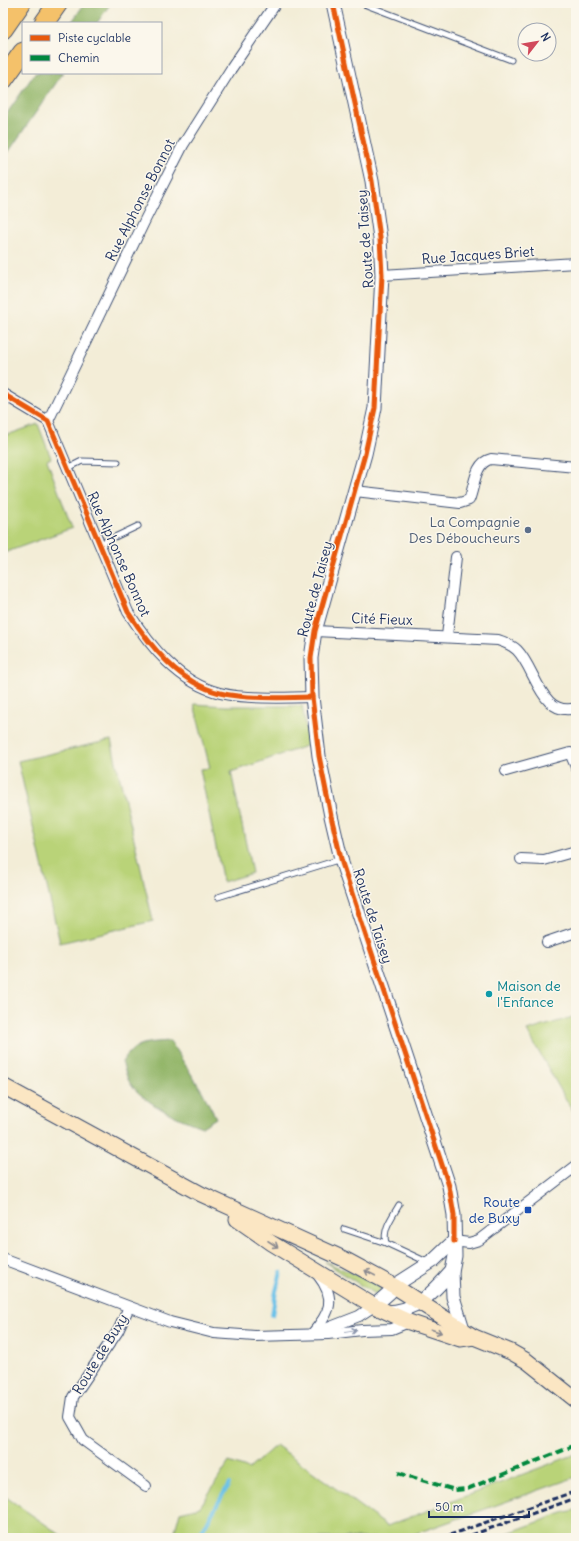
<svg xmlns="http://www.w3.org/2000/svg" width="579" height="1541" viewBox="0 0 579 1541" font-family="Delius,sans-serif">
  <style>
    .green { fill: #b9d378; stroke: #6a816b }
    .forest { fill: #92b568; stroke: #567263 }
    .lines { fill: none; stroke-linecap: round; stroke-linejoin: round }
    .stream { stroke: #6cc2e9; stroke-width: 4 }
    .service-casing { stroke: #3b4c70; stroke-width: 7 }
    .minor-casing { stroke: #3b4c70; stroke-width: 12 }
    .tertiary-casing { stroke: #3b4c70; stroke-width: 15 }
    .secondary-casing { stroke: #3b4c70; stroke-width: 17 }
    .motorway-casing { stroke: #3b4c70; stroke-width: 21 }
    .service { stroke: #fff; stroke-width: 5 }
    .minor { stroke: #fff; stroke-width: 10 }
    .tertiary { stroke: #fff; stroke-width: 13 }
    .secondary { stroke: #fbe6c3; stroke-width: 15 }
    .motorway { stroke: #f4c16a; stroke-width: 19 }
    .rail { stroke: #1b2f5e; stroke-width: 3; stroke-dasharray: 6 3; stroke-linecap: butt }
    .quiet { stroke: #00873e; stroke-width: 4; stroke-dasharray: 8 4; stroke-linecap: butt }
    .cycleway-casing { stroke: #fbf7ec; stroke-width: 8 }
    .cycleway { stroke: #e8590c; stroke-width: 5 }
    .oneway { stroke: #8b8a90 }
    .oneway2 { stroke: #8d97ae }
    .service-dot { fill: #5c6f8a; stroke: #fbf7ec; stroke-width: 1.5 }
    .culture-dot { fill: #0f9aa8; stroke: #fbf7ec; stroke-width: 1.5 }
    .transit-dot { fill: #1a4fb4; stroke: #fbf7ec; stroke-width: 1.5 }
    .labels { text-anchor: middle; stroke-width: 3; stroke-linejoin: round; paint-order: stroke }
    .street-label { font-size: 14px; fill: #1b2f5e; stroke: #fbf7ec }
    .service-label { font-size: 14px; fill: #4e5e75; stroke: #fbf7ec; text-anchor: end }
    .culture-label { font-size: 14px; fill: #0d838f; stroke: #fbf7ec; text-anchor: start }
    .transit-label { font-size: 14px; fill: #164399; stroke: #fbf7ec; text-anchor: end }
  </style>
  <rect width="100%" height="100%" fill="#fbf7ec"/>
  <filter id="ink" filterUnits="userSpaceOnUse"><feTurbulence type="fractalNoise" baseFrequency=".025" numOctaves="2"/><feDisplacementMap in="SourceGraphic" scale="8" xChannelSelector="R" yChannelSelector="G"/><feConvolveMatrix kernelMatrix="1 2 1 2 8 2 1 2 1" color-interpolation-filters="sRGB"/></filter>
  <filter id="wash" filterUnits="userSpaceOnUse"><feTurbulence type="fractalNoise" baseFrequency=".012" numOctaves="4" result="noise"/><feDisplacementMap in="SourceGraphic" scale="16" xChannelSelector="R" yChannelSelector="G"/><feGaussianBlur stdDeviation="0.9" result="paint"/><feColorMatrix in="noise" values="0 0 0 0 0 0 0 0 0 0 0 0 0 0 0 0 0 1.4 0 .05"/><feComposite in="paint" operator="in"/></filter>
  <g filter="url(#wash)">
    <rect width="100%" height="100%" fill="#f3edd7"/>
    <g class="green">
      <path d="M 3,424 L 7,435 L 38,424 L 51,458 L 47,460 L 72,528 L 4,553 Z"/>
      <path d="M 194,704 L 226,706 L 302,706 L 309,745 L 231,772 L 252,873 L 223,882 L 200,769 L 210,768 Z"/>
      <path d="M 111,740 L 153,921 L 60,943 L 18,761 Z"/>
      <path d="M 576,1016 L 576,1117 L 527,1031 Z"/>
      <path d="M 325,1262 L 379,1284 L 381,1289 L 377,1294 L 373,1293 Z"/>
      <path d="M 276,1445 L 387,1526 L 576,1454 L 576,1477 L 403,1538 L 173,1538 L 180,1512 L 200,1507 L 229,1462 L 249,1469 Z"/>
      <path d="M 3,1495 L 65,1538 L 3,1538 Z"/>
      <path d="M 576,1510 L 576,1538 L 494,1538 L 566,1512 Z"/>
    </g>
    <g class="forest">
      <path d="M 85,3 L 111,3 L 97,23 L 71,23 Z"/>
      <path d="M 35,73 L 63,73 L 3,160 L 3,119 Z"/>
      <path d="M 170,1041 L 202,1091 L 216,1118 L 202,1127 C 177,1118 149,1106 132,1086 C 127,1080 125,1069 122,1062 C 136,1041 146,1043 170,1041 Z"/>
    </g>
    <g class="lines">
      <g class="stream">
        <path d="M 272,1315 L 276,1291 L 281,1272"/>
        <path d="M 198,1538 L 229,1484"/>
      </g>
    </g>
  </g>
  <g filter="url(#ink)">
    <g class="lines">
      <defs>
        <g id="service">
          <path d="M 361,3 L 511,60"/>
          <path d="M 68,468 L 82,461 L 118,462"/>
          <path d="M 100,544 L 138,526"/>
          <path d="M 218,897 L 341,859"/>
          <path d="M 399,1205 C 393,1216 382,1229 386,1243 L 427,1262"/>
          <path d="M 344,1229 L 386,1243"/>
        </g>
        <g id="minor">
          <path d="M 382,275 L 576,263"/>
          <path d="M 3,394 L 48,421 L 128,612 C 150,646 179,683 220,693 C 243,699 288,698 312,697"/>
          <path d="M 48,421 L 146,218 L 183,145 L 231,69 L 276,3"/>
          <path d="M 355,491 L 460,503 L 469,500 C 475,486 474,463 491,459 L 576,467"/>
          <path d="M 315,631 L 498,640 C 504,642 512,645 517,650 C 536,669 541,718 576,708"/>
          <path d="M 447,636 L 456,557"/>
          <path d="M 506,771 L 570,753 L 576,767"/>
          <path d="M 521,859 L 544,860 L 576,851"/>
          <path d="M 547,942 L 576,932"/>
          <path d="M 454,1241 L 469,1243 L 479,1240 L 576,1166"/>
          <path d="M 3,1259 L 170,1322 L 214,1333 L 255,1336 L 328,1334 L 362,1330 L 392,1329 L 409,1322"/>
          <path d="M 129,1307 L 118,1331 L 73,1397 L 70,1417 L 83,1440 L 146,1486"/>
          <path d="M 315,1333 L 359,1316 L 374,1306"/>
          <path d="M 312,1334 C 330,1313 337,1299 318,1275"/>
        </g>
        <g id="tertiary">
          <path d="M 333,3 L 372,181 L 380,238 L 382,275 L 375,408 L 365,454 L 315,631 L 311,658 L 312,697 L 319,756 L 331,816 L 342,863 L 449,1186 L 454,1215 L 455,1256 L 452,1271 L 453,1297 L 463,1329"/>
          <path d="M 374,1306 L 390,1292 L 394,1286 L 433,1261 L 454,1241"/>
          <path d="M 386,1312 C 418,1311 432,1293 452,1271"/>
        </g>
        <g id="secondary">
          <path d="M 3,1086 L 201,1194 L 344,1259 L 394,1286 L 474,1337 L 511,1352 L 527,1361 L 576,1400"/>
          <path d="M 237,1219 L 271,1243 L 374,1306 L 409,1322 L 460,1339 L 474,1337"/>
        </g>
        <g id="motorway">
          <path d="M 44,23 L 58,3"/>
          <path d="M 3,29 L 21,3"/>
          <path d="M 3,80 L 23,52"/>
        </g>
      </defs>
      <use href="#service" class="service-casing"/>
      <use href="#minor" class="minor-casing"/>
      <use href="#tertiary" class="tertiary-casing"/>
      <use href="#secondary" class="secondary-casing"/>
      <use href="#motorway" class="motorway-casing"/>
      <use href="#service" class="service"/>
      <use href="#minor" class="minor"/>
      <use href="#tertiary" class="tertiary"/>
      <use href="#secondary" class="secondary"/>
      <use href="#motorway" class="motorway"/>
      <g class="rail">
        <path d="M 441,1538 L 576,1491"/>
        <path d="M 463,1538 L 576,1498"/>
      </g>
      <path class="quiet" d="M 398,1473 L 455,1490 L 467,1489 L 576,1445"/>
      <defs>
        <g id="cycleway">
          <path d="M 333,3 L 372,181 L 380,238 L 382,275 L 375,408 L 365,454 L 315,631 L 311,658 L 312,697 L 319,756 L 331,816 L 342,863 L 449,1186 L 454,1215 L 454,1241"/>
          <path d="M 3,394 L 48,421 L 128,612 C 150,646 179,683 220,693 C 243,699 288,698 312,697"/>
        </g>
      </defs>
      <use href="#cycleway" class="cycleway-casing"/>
      <use href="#cycleway" class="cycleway"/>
    </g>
    <defs><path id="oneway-shaft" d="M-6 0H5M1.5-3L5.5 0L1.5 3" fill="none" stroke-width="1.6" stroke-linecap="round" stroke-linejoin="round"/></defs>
    <g class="oneway">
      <use href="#oneway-shaft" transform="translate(273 1244) rotate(33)"/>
      <use href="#oneway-shaft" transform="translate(370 1273) rotate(-152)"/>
      <use href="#oneway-shaft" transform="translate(436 1331) rotate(19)"/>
    </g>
    <use class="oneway2" href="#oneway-shaft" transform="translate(351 1331) rotate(-8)"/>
  </g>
  <circle class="service-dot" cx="528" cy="530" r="4"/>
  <circle class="culture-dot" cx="489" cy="994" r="4"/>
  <rect class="transit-dot" x="524" y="1206" width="8" height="8" rx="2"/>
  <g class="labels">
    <g class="street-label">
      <text transform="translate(140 200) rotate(-63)" y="5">Rue Alphonse Bonnot</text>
      <text transform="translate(365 239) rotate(-94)" y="5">Route de Taisey</text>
      <text transform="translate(478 255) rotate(-4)" y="5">Rue Jacques Briet</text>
      <text transform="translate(119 554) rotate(66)" y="5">Rue Alphonse Bonnot</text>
      <text transform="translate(315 589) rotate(-75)" y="5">Route de Taisey</text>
      <text transform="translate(382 619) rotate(2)" y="5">Cité Fieux</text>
      <text transform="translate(373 916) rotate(72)" y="5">Route de Taisey</text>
      <text transform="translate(100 1354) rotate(-58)" y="5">Route de Buxy</text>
    </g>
    <g class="service-label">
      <text x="520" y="527">La Compagnie<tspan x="520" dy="16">Des Déboucheurs</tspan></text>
    </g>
    <g class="culture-label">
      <text x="497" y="991">Maison de<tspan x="497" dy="16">l'Enfance</tspan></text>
    </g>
    <g class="transit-label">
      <text x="520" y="1207">Route<tspan x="520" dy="16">de Buxy</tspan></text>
    </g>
  </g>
  <rect width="579" height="1541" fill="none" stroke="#fbf7ec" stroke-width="16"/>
  <rect x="22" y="22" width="140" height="52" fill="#fbf7ec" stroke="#a1a7b3"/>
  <rect x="30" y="35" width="20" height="6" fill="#e8590c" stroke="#a1a7b3"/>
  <text x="58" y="42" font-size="12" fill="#1b2f5e">Piste cyclable</text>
  <rect x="30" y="55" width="20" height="6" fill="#00873e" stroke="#a1a7b3"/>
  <text x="58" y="62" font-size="12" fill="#1b2f5e">Chemin</text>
  <g transform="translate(537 42) rotate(59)"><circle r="19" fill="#fbf7ec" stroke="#a1a7b3"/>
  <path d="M0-3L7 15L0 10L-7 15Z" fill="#d1495b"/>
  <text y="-6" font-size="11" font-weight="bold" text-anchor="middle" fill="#1b2f5e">N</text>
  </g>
  <path d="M429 1511v6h100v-6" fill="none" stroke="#1b2f5e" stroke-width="2"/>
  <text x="435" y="1511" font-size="12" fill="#1b2f5e" stroke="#fbf7ec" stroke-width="3" paint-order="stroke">50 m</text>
</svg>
